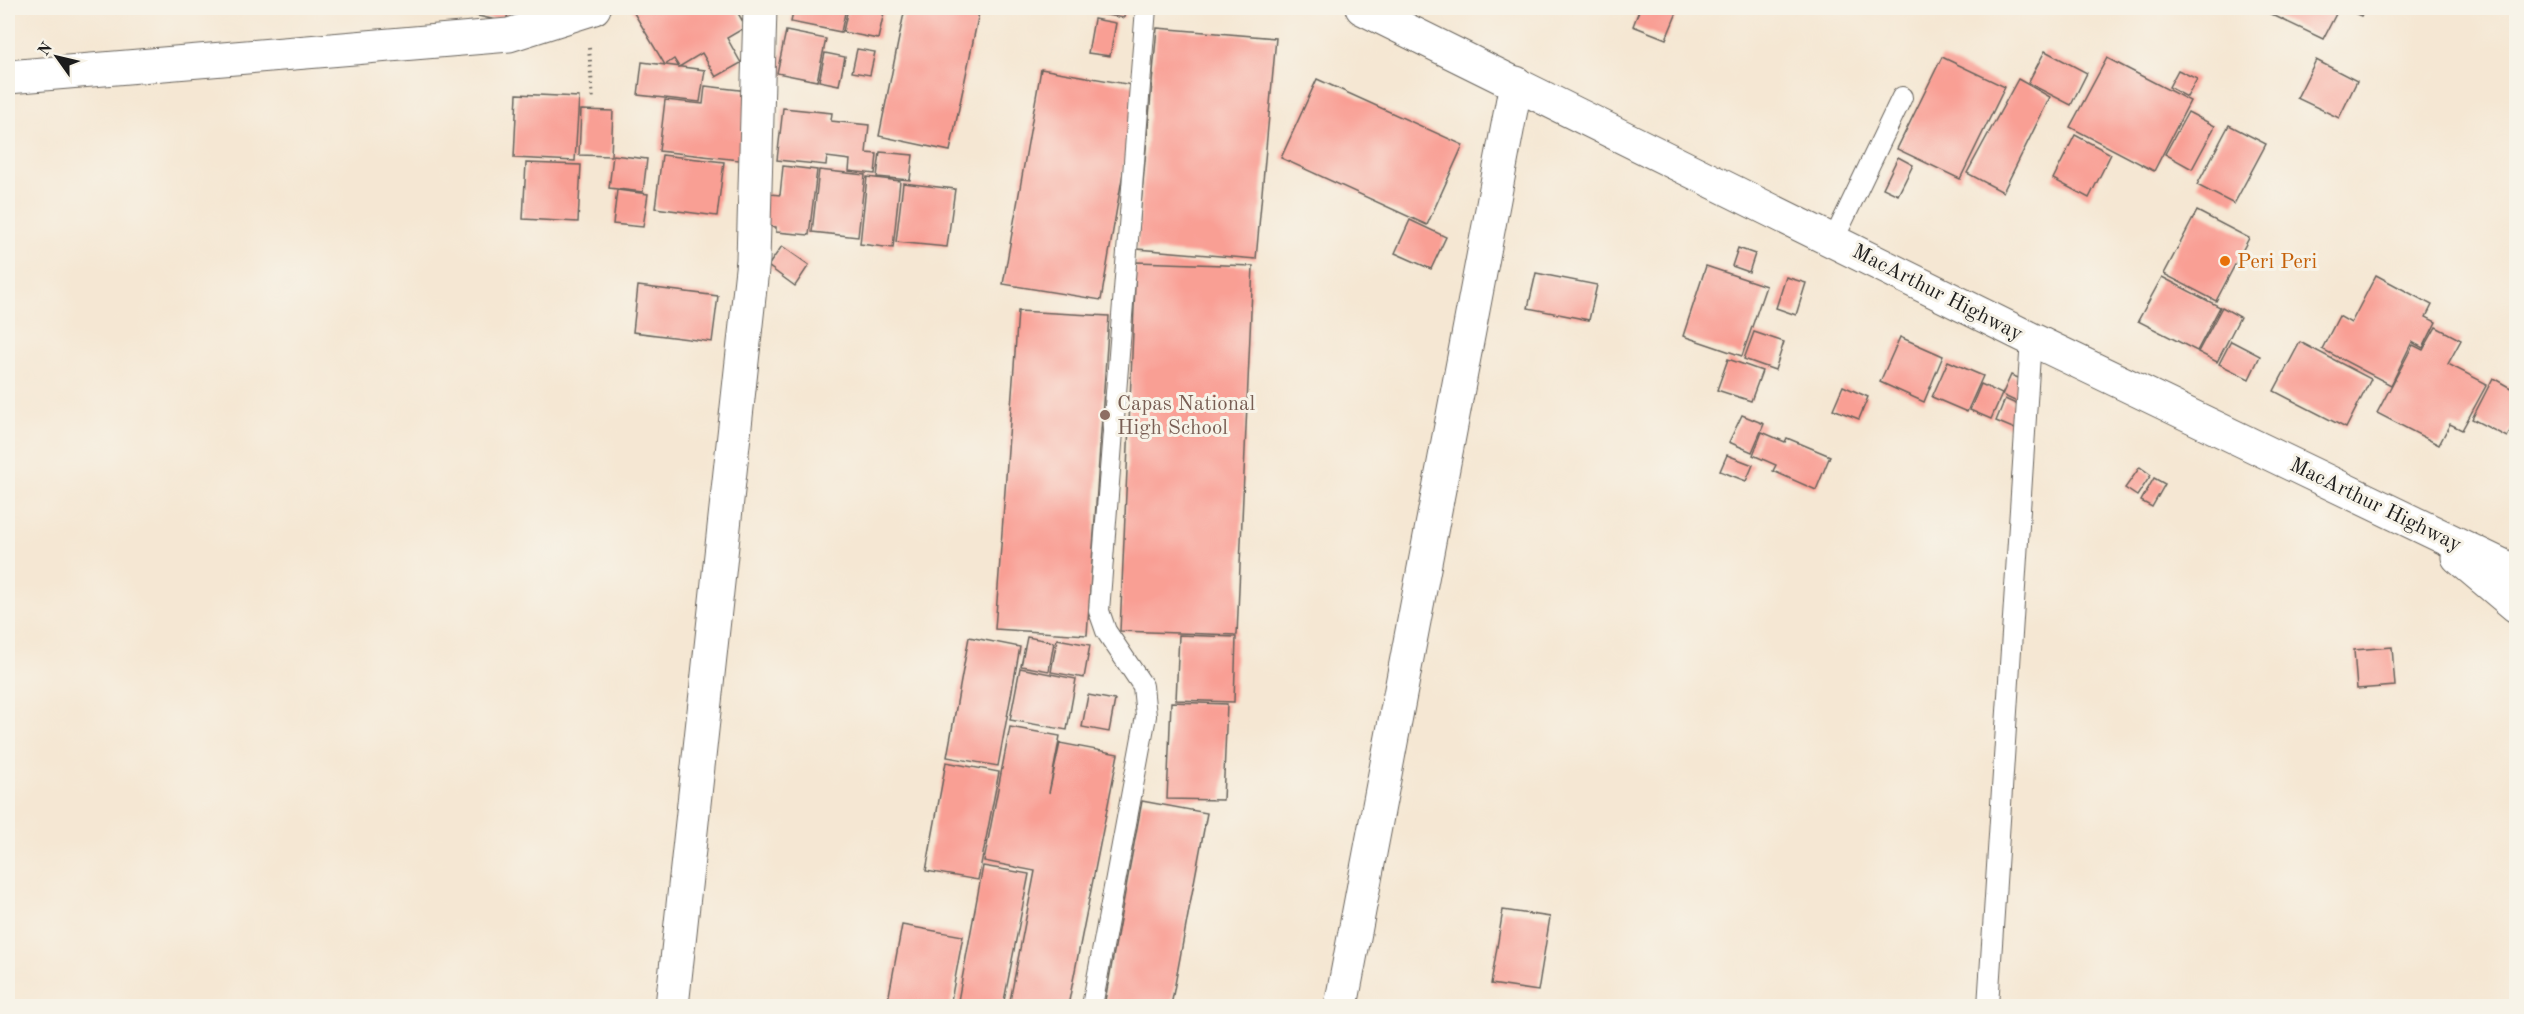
<svg xmlns="http://www.w3.org/2000/svg" width="2524" height="1014" viewBox="0 0 2524 1014" font-family="'Old Standard TT',serif">
  <style>
    .building { fill: #f99f94 }
    .lines { fill: none; stroke-linecap: round; stroke-linejoin: round }
    .service-casing { stroke: #68635c; stroke-width: 22 }
    .minor-casing { stroke: #68635c; stroke-width: 35 }
    .trunk-casing { stroke: #68635c; stroke-width: 35 }
    .path { stroke: #68635c; stroke-width: 4; stroke-dasharray: 1.5 4.5; stroke-linecap: butt }
    .service { stroke: #fff; stroke-width: 20 }
    .minor { stroke: #fff; stroke-width: 33 }
    .trunk { stroke: #fff; stroke-width: 33 }
    .food-dot { fill: #e8710a; stroke: #f7f3e8; stroke-width: 2 }
    .education-dot { fill: #8d6e63; stroke: #f7f3e8; stroke-width: 2 }
    .labels { text-anchor: middle; stroke-width: 6; stroke-linejoin: round; paint-order: stroke }
    .food-label { font-size: 21px; fill: #c56008; stroke: #f7f3e8; text-anchor: start }
    .street-label { font-size: 21px; fill: #1c1c1c; stroke: #f7f3e8 }
    .education-label { font-size: 21px; fill: #785e54; stroke: #f7f3e8; text-anchor: start }
  </style>
  <rect width="100%" height="100%" fill="#f7f3e8"/>
  <filter id="ink" filterUnits="userSpaceOnUse"><feTurbulence type="fractalNoise" baseFrequency=".0167" numOctaves="2"/><feDisplacementMap in="SourceGraphic" scale="12" xChannelSelector="R" yChannelSelector="G"/><feConvolveMatrix kernelMatrix="1 2 1 2 8 2 1 2 1" color-interpolation-filters="sRGB"/></filter>
  <filter id="wash" filterUnits="userSpaceOnUse"><feTurbulence type="fractalNoise" baseFrequency=".008" numOctaves="4" result="noise"/><feDisplacementMap in="SourceGraphic" scale="24" xChannelSelector="R" yChannelSelector="G"/><feGaussianBlur stdDeviation="1.35" result="paint"/><feColorMatrix in="noise" values="0 0 0 0 0 0 0 0 0 0 0 0 0 0 0 0 0 1.4 0 .05"/><feComposite in="paint" operator="in"/></filter>
  <g filter="url(#wash)">
    <rect width="100%" height="100%" fill="#f5e7d3"/>
    <g id="blocks">
      <g class="building">
        <path d="M 441,8 L 509,8 L 506,22 Z"/>
        <path d="M 631,8 L 735,8 L 746,27 L 727,38 L 741,63 L 716,77 L 702,53 L 679,67 L 674,59 L 665,65 Z"/>
        <path d="M 794,8 L 846,8 L 841,32 L 791,22 Z"/>
        <path d="M 848,8 L 885,8 L 878,39 L 843,32 Z"/>
        <path d="M 905,8 L 980,8 L 950,151 L 879,136 Z"/>
        <path d="M 1082,8 L 1125,8 L 1124,18 L 1082,11 Z"/>
        <path d="M 1640,8 L 1678,10 L 1666,39 L 1633,26 Z"/>
        <path d="M 2258,8 L 2339,8 L 2323,39 Z"/>
        <path d="M 2343,8 L 2365,8 L 2361,16 Z"/>
        <path d="M 1094,19 L 1116,23 L 1110,56 L 1088,53 Z"/>
        <path d="M 1157,28 L 1276,38 L 1256,259 L 1137,249 Z"/>
        <path d="M 786,31 L 826,39 L 817,81 L 777,73 Z"/>
        <path d="M 857,49 L 875,52 L 870,75 L 852,72 Z"/>
        <path d="M 2045,51 L 2087,73 L 2071,105 L 2028,83 Z"/>
        <path d="M 825,53 L 845,57 L 839,85 L 819,81 Z"/>
        <path d="M 1942,57 L 2005,87 L 1960,179 L 1897,149 Z"/>
        <path d="M 2107,58 L 2190,101 L 2154,171 L 2070,127 Z"/>
        <path d="M 2316,60 L 2357,81 L 2339,118 L 2297,98 Z"/>
        <path d="M 642,62 L 705,70 L 700,102 L 638,95 Z"/>
        <path d="M 1041,69 L 1138,86 L 1101,300 L 1003,284 Z"/>
        <path d="M 2178,70 L 2197,79 L 2187,97 L 2169,87 Z"/>
        <path d="M 1317,79 L 1463,145 L 1427,225 L 1281,158 Z"/>
        <path d="M 2018,79 L 2050,97 L 2003,192 L 1967,173 Z"/>
        <path d="M 705,86 L 748,91 L 739,160 L 659,151 L 665,100 L 703,104 Z"/>
        <path d="M 517,94 L 579,97 L 575,161 L 514,158 Z"/>
        <path d="M 783,108 L 832,113 L 831,121 L 869,125 L 866,153 L 877,154 L 875,174 L 849,171 L 850,160 L 827,157 L 826,165 L 777,160 Z"/>
        <path d="M 581,110 L 613,111 L 611,156 L 579,155 Z"/>
        <path d="M 2188,112 L 2215,126 L 2192,169 L 2165,154 Z"/>
        <path d="M 2229,125 L 2266,144 L 2234,204 L 2197,185 Z"/>
        <path d="M 2075,135 L 2111,154 L 2089,198 L 2053,179 Z"/>
        <path d="M 880,152 L 913,155 L 910,180 L 877,177 Z"/>
        <path d="M 613,155 L 647,159 L 643,192 L 609,188 Z"/>
        <path d="M 662,155 L 724,162 L 717,216 L 655,208 Z"/>
        <path d="M 1898,157 L 1913,165 L 1898,195 L 1883,188 Z"/>
        <path d="M 526,163 L 581,165 L 578,222 L 523,219 Z"/>
        <path d="M 783,166 L 817,170 L 809,235 L 776,232 L 776,227 L 756,225 L 760,193 L 780,195 Z"/>
        <path d="M 819,170 L 865,175 L 858,237 L 812,232 Z"/>
        <path d="M 867,177 L 900,181 L 893,248 L 860,244 Z"/>
        <path d="M 903,183 L 955,189 L 947,247 L 896,242 Z"/>
        <path d="M 617,190 L 648,194 L 643,227 L 613,224 Z"/>
        <path d="M 2197,211 L 2249,238 L 2216,301 L 2164,274 Z"/>
        <path d="M 1410,220 L 1446,237 L 1431,269 L 1395,253 Z"/>
        <path d="M 782,246 L 809,265 L 795,286 L 768,266 Z"/>
        <path d="M 1738,248 L 1755,254 L 1749,272 L 1732,266 Z"/>
        <path d="M 1136,262 L 1253,266 L 1237,635 L 1120,631 Z"/>
        <path d="M 1706,266 L 1766,286 L 1742,356 L 1683,336 Z"/>
        <path d="M 1536,273 L 1597,285 L 1589,320 L 1528,308 Z"/>
        <path d="M 2376,275 L 2432,305 L 2426,317 L 2436,322 L 2423,348 L 2412,342 L 2391,385 L 2322,349 L 2339,316 L 2351,323 Z"/>
        <path d="M 1786,277 L 1806,283 L 1796,315 L 1776,308 Z"/>
        <path d="M 2162,277 L 2220,307 L 2197,351 L 2138,321 Z"/>
        <path d="M 638,286 L 718,296 L 712,342 L 633,332 Z"/>
        <path d="M 2222,307 L 2240,317 L 2217,362 L 2198,352 Z"/>
        <path d="M 1018,311 L 1109,316 L 1087,635 L 995,629 Z"/>
        <path d="M 2436,327 L 2461,340 L 2448,364 L 2487,384 L 2462,430 L 2450,424 L 2439,445 L 2377,413 L 2413,345 L 2423,350 Z"/>
        <path d="M 1754,332 L 1784,342 L 1775,370 L 1744,359 Z"/>
        <path d="M 1900,337 L 1943,356 L 1924,402 L 1880,382 Z"/>
        <path d="M 2231,341 L 2260,356 L 2249,379 L 2219,364 Z"/>
        <path d="M 2300,342 L 2371,379 L 2346,428 L 2274,391 Z"/>
        <path d="M 1728,359 L 1762,371 L 1751,401 L 1717,390 Z"/>
        <path d="M 1948,361 L 1983,376 L 1967,412 L 1932,397 Z"/>
        <path d="M 2011,375 L 2028,382 L 2019,403 L 2002,395 Z"/>
        <path d="M 2493,378 L 2516,391 L 2516,420 L 2507,437 L 2472,419 Z"/>
        <path d="M 1981,384 L 2002,394 L 1991,419 L 1970,410 Z"/>
        <path d="M 1843,386 L 1868,397 L 1859,419 L 1833,409 Z"/>
        <path d="M 2005,399 L 2025,408 L 2015,429 L 1996,421 Z"/>
        <path d="M 1742,415 L 1764,424 L 1752,452 L 1729,442 Z"/>
        <path d="M 1762,432 L 1785,442 L 1787,438 L 1830,456 L 1816,490 L 1773,471 L 1776,465 L 1753,455 Z"/>
        <path d="M 1727,455 L 1753,465 L 1746,481 L 1720,471 Z"/>
        <path d="M 2140,467 L 2151,475 L 2137,496 L 2125,488 Z"/>
        <path d="M 2154,478 L 2165,484 L 2152,507 L 2141,501 Z"/>
        <path d="M 1179,635 L 1236,637 L 1234,702 L 1176,700 Z"/>
        <path d="M 969,637 L 1020,647 L 998,766 L 947,757 Z"/>
        <path d="M 1027,637 L 1054,642 L 1049,671 L 1021,666 Z"/>
        <path d="M 1057,639 L 1090,645 L 1084,678 L 1051,672 Z"/>
        <path d="M 2392,647 L 2395,686 L 2357,689 L 2354,650 Z"/>
        <path d="M 1020,668 L 1076,679 L 1067,730 L 1010,720 Z"/>
        <path d="M 1088,695 L 1115,700 L 1109,732 L 1082,727 Z"/>
        <path d="M 1171,702 L 1227,704 L 1223,800 L 1167,799 Z"/>
        <path d="M 1010,727 L 1060,736 L 1049,793 L 1060,743 L 1118,754 L 1068,1006 L 1009,1006 L 1035,871 L 984,861 Z"/>
        <path d="M 946,762 L 999,772 L 978,880 L 926,871 Z"/>
        <path d="M 1142,801 L 1207,813 L 1171,1006 L 1104,1006 Z"/>
        <path d="M 983,866 L 1029,874 L 1003,1006 L 957,1006 Z"/>
        <path d="M 1503,910 L 1550,917 L 1538,991 L 1491,984 Z"/>
        <path d="M 902,925 L 963,936 L 950,1006 L 887,1006 Z"/>
      </g>
    </g>
  </g>
  <g filter="url(#ink)">
    <use href="#blocks" fill-opacity="0" stroke="#68635c" stroke-width="1.5"/>
    <g class="lines">
      <defs>
        <g id="service">
          <path d="M 1834,239 L 1902,97"/>
          <path d="M 1092,1006 L 1146,716 L 1143,686 L 1106,631 L 1099,611 L 1146,8"/>
          <path d="M 1988,1006 L 2031,339"/>
        </g>
        <g id="minor">
          <path d="M 8,77 L 509,35 L 594,8"/>
          <path d="M 672,1006 L 753,260 L 760,8"/>
          <path d="M 1341,1006 L 1516,83"/>
        </g>
        <g id="trunk">
          <path d="M 1362,8 L 2031,339 L 2516,572"/>
          <path d="M 2458,557 L 2516,606"/>
        </g>
      </defs>
      <use href="#service" class="service-casing"/>
      <use href="#minor" class="minor-casing"/>
      <use href="#trunk" class="trunk-casing"/>
      <path class="path" d="M 589,48 L 593,101"/>
      <use href="#service" class="service"/>
      <use href="#minor" class="minor"/>
      <use href="#trunk" class="trunk"/>
    </g>
  </g>
  <circle class="food-dot" cx="2225" cy="261" r="6"/>
  <circle class="education-dot" cx="1105" cy="415" r="6"/>
  <g class="labels">
    <g class="food-label">
      <text x="2237" y="268">Peri Peri</text>
    </g>
    <g class="street-label">
      <text transform="translate(1938 292) rotate(27)" y="7">MacArthur Highway</text>
      <text transform="translate(2376 504) rotate(26)" y="7">MacArthur Highway</text>
    </g>
    <g class="education-label">
      <text x="1117" y="410">Capas National<tspan x="1117" dy="24">High School</tspan></text>
    </g>
  </g>
  <rect width="2524" height="1014" fill="none" stroke="#f7f3e8" stroke-width="30"/>
  <g transform="translate(57 57) rotate(304)" stroke="#f7f3e8" stroke-width="4.5" paint-order="stroke">
  <path d="M0-4.5L10 22L0 15L-10 22Z" fill="#1c1c1c"/>
  <text y="-9" font-size="16" font-weight="bold" text-anchor="middle" fill="#1c1c1c">N</text>
  </g>
</svg>
